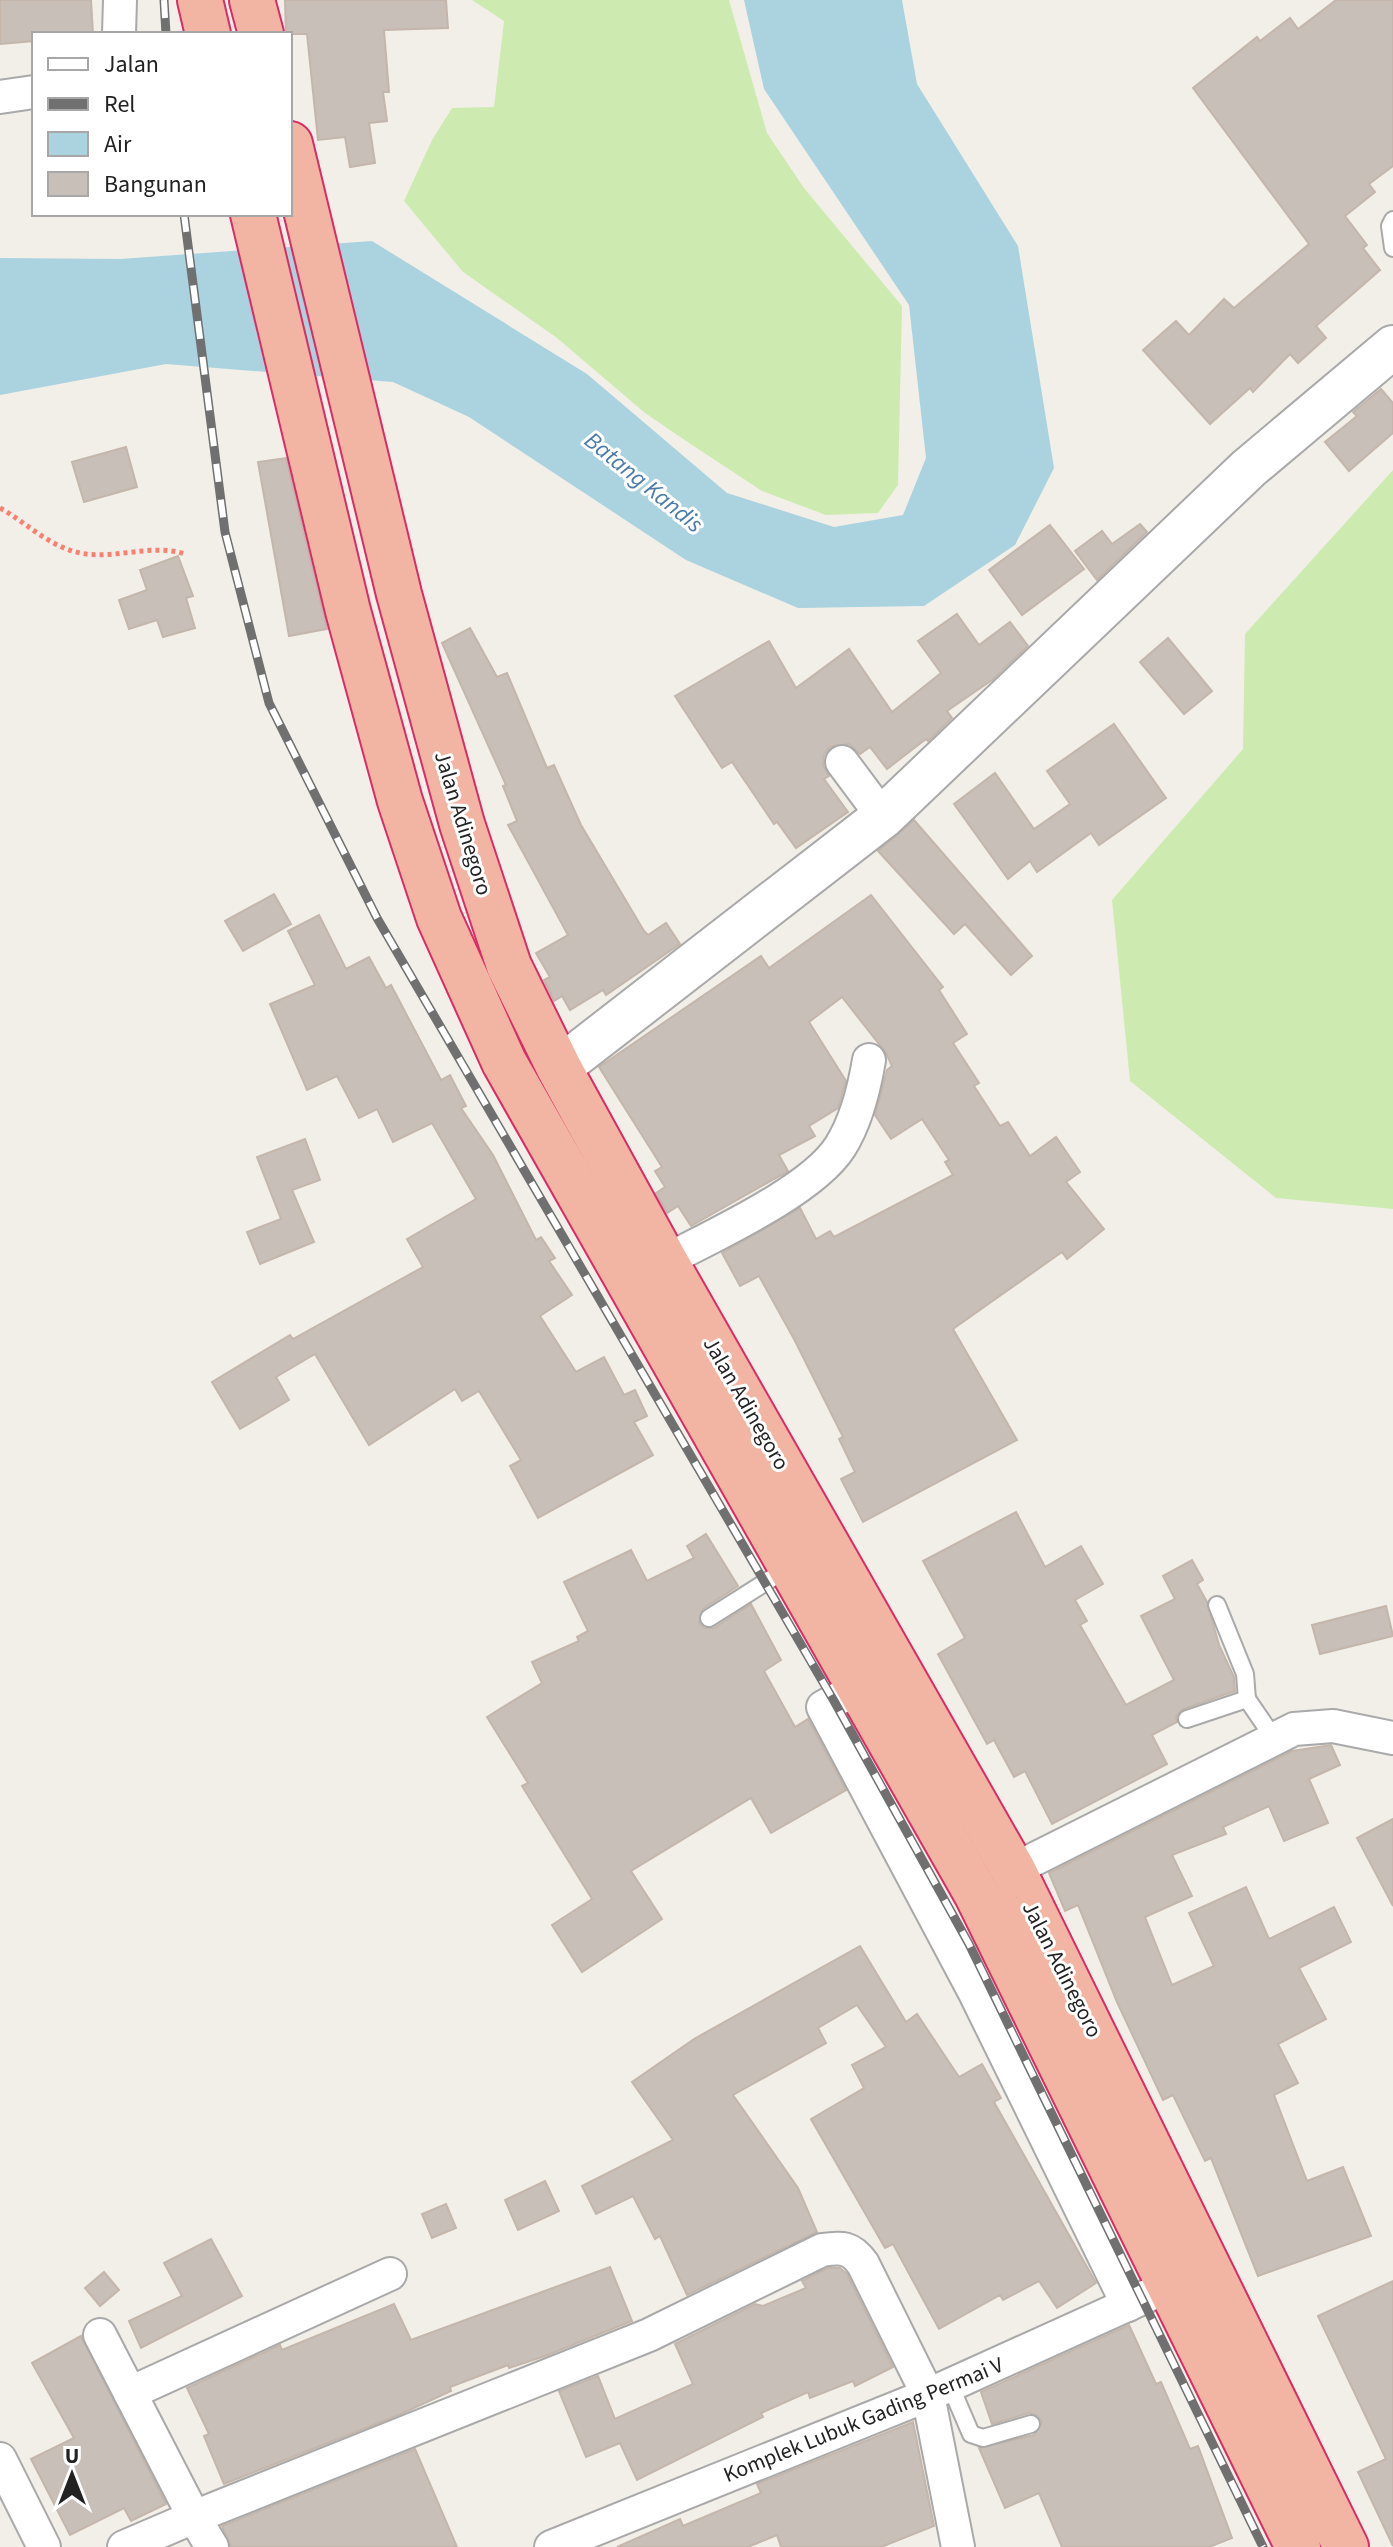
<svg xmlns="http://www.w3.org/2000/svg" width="1393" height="2547" viewBox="0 0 1393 2547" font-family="'Source Sans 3',sans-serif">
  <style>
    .grass { fill: #cdebb0 }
    .water { fill: #aad3df }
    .building { fill: #c7bfb8; stroke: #c4b6ab; stroke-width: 2 }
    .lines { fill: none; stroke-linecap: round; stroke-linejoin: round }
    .service-casing { stroke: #a9a9a9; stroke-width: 20 }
    .minor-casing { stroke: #a9a9a9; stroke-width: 36 }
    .tertiary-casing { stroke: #a9a9a9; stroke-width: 46 }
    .trunk-casing { stroke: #dc2a67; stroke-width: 48 }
    .path { stroke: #fa8072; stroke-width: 5; stroke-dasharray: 4 4; stroke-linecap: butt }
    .service { stroke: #fff; stroke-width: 16 }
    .minor { stroke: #fff; stroke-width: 32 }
    .tertiary { stroke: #fff; stroke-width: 42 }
    .trunk { stroke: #f2b4a3; stroke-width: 44 }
    .rail-casing { stroke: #707070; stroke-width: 9 }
    .rail { stroke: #fff; stroke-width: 6; stroke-dasharray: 18; stroke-linecap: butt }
    .labels { text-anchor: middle; stroke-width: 6; stroke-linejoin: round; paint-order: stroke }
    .street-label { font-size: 22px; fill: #222; stroke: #fff }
    .water-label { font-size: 24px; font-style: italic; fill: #4a7aab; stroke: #fff }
  </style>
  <rect width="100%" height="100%" fill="#f2efe9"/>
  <g class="grass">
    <path d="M 472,0 L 729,0 L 767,133 L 804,188 L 902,306 L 898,485 L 878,513 L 826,515 L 762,491 L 686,441 L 645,413 L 557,338 L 463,272 L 404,201 L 432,140 L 452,108 L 494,107 L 504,21 Z"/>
    <path d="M 1393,470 L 1393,1209 L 1276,1198 L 1130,1081 L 1112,900 L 1243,749 L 1245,634 Z"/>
  </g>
  <path class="water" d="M 744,0 L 902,0 L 917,84 L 1018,246 L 1054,468 L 1015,545 L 924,606 L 798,608 L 686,560 L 469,417 L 393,382 L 166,364 L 0,395 L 0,258 L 120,259 L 372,241 L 587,374 L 727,493 L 834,527 L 903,515 L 926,458 L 909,305 L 764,89 Z"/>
  <g class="building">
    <path d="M 0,0 L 91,0 L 93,34 L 34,34 L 34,41 L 0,44 Z"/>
    <path d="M 285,0 L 446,0 L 448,28 L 384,30 L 389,92 L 383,92 L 387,121 L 369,123 L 375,163 L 350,167 L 345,137 L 318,140 L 307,34 L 286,34 Z"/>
    <path d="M 1336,0 L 1393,0 L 1393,166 L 1369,184 L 1375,192 L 1345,216 L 1367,245 L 1363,248 L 1380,270 L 1316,326 L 1326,338 L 1298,363 L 1290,354 L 1253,392 L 1250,388 L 1210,424 L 1143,350 L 1176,321 L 1189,335 L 1224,299 L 1234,308 L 1309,244 L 1193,88 L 1257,37 L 1260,41 L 1290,18 L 1298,29 Z"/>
    <path d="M 1381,389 L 1393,403 L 1393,433 L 1349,471 L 1325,442 L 1357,416 L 1353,412 Z"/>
    <path d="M 126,447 L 137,487 L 84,502 L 72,462 Z"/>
    <path d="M 286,458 L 327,629 L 289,636 L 258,462 Z"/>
    <path d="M 1140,524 L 1147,532 L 1097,580 L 1075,551 L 1102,531 L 1112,544 Z"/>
    <path d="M 1050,525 L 1084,569 L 1022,615 L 989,570 Z"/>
    <path d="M 178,556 L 193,596 L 186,598 L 195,628 L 163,637 L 157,620 L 129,629 L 119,600 L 147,590 L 140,570 Z"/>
    <path d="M 957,614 L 979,645 L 1010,622 L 1028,646 L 992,680 L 947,711 L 952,718 L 928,741 L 926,739 L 887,769 L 870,747 L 860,754 L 849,744 L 830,747 L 824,755 L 823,765 L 829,776 L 824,779 L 848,812 L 796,848 L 777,822 L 774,824 L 732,762 L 722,768 L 675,696 L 769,641 L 796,688 L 849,649 L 892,712 L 941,673 L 918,641 Z"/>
    <path d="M 470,628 L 497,677 L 507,673 L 547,768 L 554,765 L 581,825 L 644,931 L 648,935 L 666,923 L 680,944 L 606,995 L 603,990 L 570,1010 L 562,996 L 554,1001 L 544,980 L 550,977 L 536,953 L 568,935 L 508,825 L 517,821 L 503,786 L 506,785 L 442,643 Z"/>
    <path d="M 1168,638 L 1212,691 L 1184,714 L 1140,662 Z"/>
    <path d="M 1114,724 L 1166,798 L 1099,845 L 1091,833 L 1037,872 L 1030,861 L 1008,879 L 954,804 L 995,773 L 1034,829 L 1070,804 L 1047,771 Z"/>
    <path d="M 914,820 L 1032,956 L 1011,975 L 965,924 L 954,934 L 878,851 Z"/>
    <path d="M 274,894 L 291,924 L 243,951 L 225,921 Z"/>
    <path d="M 871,895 L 943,987 L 939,990 L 967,1034 L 953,1043 L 979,1083 L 974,1086 L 1000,1126 L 1008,1122 L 1030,1156 L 1056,1137 L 1080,1172 L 1066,1182 L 1104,1229 L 1067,1259 L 1062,1252 L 953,1329 L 1017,1440 L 863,1522 L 841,1479 L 855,1472 L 839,1439 L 843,1437 L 794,1339 L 759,1276 L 740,1286 L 722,1253 L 800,1208 L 816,1239 L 830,1231 L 834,1237 L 953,1175 L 945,1162 L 949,1160 L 922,1119 L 891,1139 L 875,1115 L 887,1070 L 892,1066 L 886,1053 L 842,997 L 809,1022 L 846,1081 L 838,1108 L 809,1126 L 815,1136 L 779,1155 L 788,1171 L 691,1226 L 678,1206 L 667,1213 L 656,1193 L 665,1187 L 655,1171 L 662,1167 L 599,1067 L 761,956 L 769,968 Z"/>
    <path d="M 319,915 L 346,969 L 369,957 L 386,988 L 391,985 L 441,1080 L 450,1075 L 466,1106 L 461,1108 L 493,1155 L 536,1240 L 541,1237 L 555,1258 L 549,1261 L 572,1295 L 540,1316 L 576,1372 L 604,1357 L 624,1395 L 635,1390 L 647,1416 L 634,1422 L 653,1455 L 538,1518 L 510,1466 L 521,1460 L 479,1391 L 462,1401 L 455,1389 L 369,1445 L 315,1354 L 276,1377 L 289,1400 L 240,1429 L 212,1382 L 290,1335 L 293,1339 L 423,1267 L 407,1239 L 476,1199 L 432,1123 L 393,1142 L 377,1109 L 359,1118 L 337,1076 L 307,1090 L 270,1004 L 315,985 L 288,931 Z"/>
    <path d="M 305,1139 L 320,1180 L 292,1190 L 314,1242 L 260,1264 L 247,1232 L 281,1219 L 257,1157 Z"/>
    <path d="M 1016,1512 L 1045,1567 L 1081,1546 L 1103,1584 L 1075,1600 L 1087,1621 L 1080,1625 L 1126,1705 L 1174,1680 L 1141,1616 L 1175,1599 L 1163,1576 L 1192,1560 L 1203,1580 L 1197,1584 L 1207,1602 L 1219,1645 L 1234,1677 L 1235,1691 L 1183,1709 L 1176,1716 L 1177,1722 L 1152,1735 L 1167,1764 L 1052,1824 L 1025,1771 L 1014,1777 L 994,1740 L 987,1744 L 938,1654 L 965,1638 L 923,1561 Z"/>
    <path d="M 706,1534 L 738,1586 L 703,1609 L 699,1623 L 705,1628 L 714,1628 L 751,1604 L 781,1660 L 764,1671 L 795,1727 L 808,1719 L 846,1790 L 771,1833 L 751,1798 L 631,1871 L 662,1919 L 582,1972 L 552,1925 L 592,1899 L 522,1786 L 528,1783 L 487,1717 L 542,1683 L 532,1662 L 579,1641 L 577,1637 L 588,1631 L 564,1582 L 631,1550 L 647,1581 L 694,1558 L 687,1546 Z"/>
    <path d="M 1386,1606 L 1393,1636 L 1320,1654 L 1312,1625 Z"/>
    <path d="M 1331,1745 L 1340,1765 L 1309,1779 L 1328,1823 L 1284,1841 L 1269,1806 L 1223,1827 L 1226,1834 L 1172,1855 L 1192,1896 L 1145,1917 L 1172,1985 L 1214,1966 L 1189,1913 L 1246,1887 L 1269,1939 L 1334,1907 L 1351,1942 L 1299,1968 L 1326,2019 L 1278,2044 L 1298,2083 L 1274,2095 L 1307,2181 L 1343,2167 L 1371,2236 L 1258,2276 L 1211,2158 L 1205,2161 L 1173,2095 L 1163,2100 L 1117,2002 L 1078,1905 L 1065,1911 L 1049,1873 L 1292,1751 Z"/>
    <path d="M 1393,1819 L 1393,1906 L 1357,1838 Z"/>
    <path d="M 860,1946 L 906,2022 L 917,2014 L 959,2077 L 982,2064 L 1001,2098 L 994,2102 L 1096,2283 L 1057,2308 L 1039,2281 L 1003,2300 L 1000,2295 L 939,2329 L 893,2244 L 885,2248 L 811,2119 L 864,2088 L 852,2065 L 886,2047 L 857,2005 L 818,2028 L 826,2043 L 733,2095 L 798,2188 L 817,2232 L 687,2295 L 660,2236 L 655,2239 L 633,2196 L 596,2214 L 582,2186 L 673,2140 L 632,2082 L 694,2039 Z"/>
    <path d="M 545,2181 L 559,2211 L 518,2230 L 505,2200 Z"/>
    <path d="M 446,2204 L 456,2228 L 432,2238 L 422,2214 Z"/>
    <path d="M 211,2239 L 242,2296 L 141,2348 L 129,2321 L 182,2296 L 164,2263 Z"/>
    <path d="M 610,2267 L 632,2321 L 545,2356 L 509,2368 L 508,2365 L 450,2387 L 451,2391 L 401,2414 L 224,2484 L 204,2436 L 209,2434 L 187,2388 L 280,2345 L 282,2350 L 394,2304 L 411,2340 Z"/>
    <path d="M 828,2268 L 840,2268 L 847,2274 L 893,2367 L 855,2386 L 853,2381 L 810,2398 L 808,2392 L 761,2413 L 763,2417 L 637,2480 L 620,2443 L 586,2457 L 559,2391 L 598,2376 L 615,2419 L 693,2384 L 675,2344 L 755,2304 L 763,2306 L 806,2288 L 802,2281 Z"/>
    <path d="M 104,2272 L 119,2290 L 100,2306 L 85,2288 Z"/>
    <path d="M 1393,2281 L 1393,2546 L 1358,2472 L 1386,2459 L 1318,2316 Z"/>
    <path d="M 1129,2325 L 1156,2384 L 1161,2382 L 1190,2449 L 1198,2446 L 1232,2538 L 1209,2547 L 1062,2547 L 1039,2493 L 1005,2508 L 979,2448 L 1034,2435 L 1042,2422 L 1038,2416 L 1029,2413 L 992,2424 L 981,2392 Z"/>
    <path d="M 81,2336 L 166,2504 L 131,2521 L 124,2508 L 70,2535 L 31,2459 L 74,2438 L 32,2363 Z"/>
    <path d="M 913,2422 L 934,2526 L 881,2547 L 781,2547 L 777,2535 L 748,2547 L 617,2547 L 680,2519 L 683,2526 L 761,2493 L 757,2484 Z"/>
    <path d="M 415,2449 L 457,2547 L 231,2547 L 222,2526 Z"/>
  </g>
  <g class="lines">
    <defs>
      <g id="service">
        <path d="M 1393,220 L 1390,226 L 1393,248"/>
        <path d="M 1217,1605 L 1245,1674 L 1247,1699"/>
        <path d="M 709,1618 L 788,1568"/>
        <path d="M 1187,1719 L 1247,1699 L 1273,1737"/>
        <path d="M 950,2385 L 971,2434 L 983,2438 L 1031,2424"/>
      </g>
      <g id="minor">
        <path d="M 119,34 L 120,0"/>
        <path d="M 0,97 L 34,92"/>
        <path d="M 842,762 L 883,817"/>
        <path d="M 665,1261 C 712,1236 812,1191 840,1147 C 856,1122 864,1090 869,1060"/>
        <path d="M 858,1688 L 823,1707 L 975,1993 L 1128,2305"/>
        <path d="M 1013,1870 L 1294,1729 L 1333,1726 L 1393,1738"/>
        <path d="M 100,2335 L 194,2517 L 124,2547"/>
        <path d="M 130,2393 L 390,2274"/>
        <path d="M 0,2459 L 44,2547"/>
        <path d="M 212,2547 L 194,2517 L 649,2335 L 822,2250 C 842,2247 851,2247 863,2264 L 928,2395 L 958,2547"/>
        <path d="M 551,2547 L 928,2395 L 1147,2296"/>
      </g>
      <path id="tertiary" d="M 559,1068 L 883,817 L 1249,468 L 1393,347"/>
      <g id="trunk">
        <path d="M 200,0 L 208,34"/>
        <path d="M 252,0 L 261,34"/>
        <path d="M 290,144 L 399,594 L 462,824 L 509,966 L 559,1068 L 665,1261 L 1013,1870 L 1346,2547"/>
        <path d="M 253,214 L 348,611 L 400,801 L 439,918 L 504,1062 L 977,1895 L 1298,2547"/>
      </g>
    </defs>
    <use href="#service" class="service-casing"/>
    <use href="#minor" class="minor-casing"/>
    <use href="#tertiary" class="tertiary-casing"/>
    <use href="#trunk" class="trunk-casing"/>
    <path class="path" d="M 0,508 C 27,523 48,546 80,553 C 114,560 152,543 185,554"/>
    <use href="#service" class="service"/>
    <use href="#minor" class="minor"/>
    <use href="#tertiary" class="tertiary"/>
    <use href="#trunk" class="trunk"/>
    <defs>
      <g id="rail">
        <path d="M 164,0 L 166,34"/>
        <path d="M 184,214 L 225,532 L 269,703 L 377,918 L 834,1701 L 969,1944 L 1263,2547"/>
      </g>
    </defs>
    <use href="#rail" class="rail-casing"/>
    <use href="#rail" class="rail"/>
  </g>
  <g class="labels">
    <g class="street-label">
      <text transform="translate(464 823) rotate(73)" y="8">Jalan Adinegoro</text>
      <text transform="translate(747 1403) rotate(60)" y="8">Jalan Adinegoro</text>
      <text transform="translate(1063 1969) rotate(63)" y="8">Jalan Adinegoro</text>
      <text transform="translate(863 2419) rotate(-22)" y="8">Komplek Lubuk Gading Permai V</text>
    </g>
    <g class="water-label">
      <text transform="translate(644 482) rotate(39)" y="8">Batang Kandis</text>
    </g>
  </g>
  <rect x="32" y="32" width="260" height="184" fill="#ffffff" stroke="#a7a7a7" stroke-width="2"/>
  <rect x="48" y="58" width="40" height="12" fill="#ffffff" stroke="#a7a7a7" stroke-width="2"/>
  <text x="104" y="72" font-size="24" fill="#222222">Jalan</text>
  <rect x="48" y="98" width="40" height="12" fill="#707070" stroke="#a7a7a7" stroke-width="2"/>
  <text x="104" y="112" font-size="24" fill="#222222">Rel</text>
  <rect x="48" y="132" width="40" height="24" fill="#aad3df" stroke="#a7a7a7" stroke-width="2"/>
  <text x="104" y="152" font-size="24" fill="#222222">Air</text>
  <rect x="48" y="172" width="40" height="24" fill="#c7bfb8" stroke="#a7a7a7" stroke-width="2"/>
  <text x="104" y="192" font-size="24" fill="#222222">Bangunan</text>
  <g transform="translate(72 2475)" stroke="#ffffff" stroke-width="6" paint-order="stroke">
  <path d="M0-6L14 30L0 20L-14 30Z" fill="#222222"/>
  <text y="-12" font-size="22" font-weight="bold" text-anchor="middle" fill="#222222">U</text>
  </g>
</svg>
